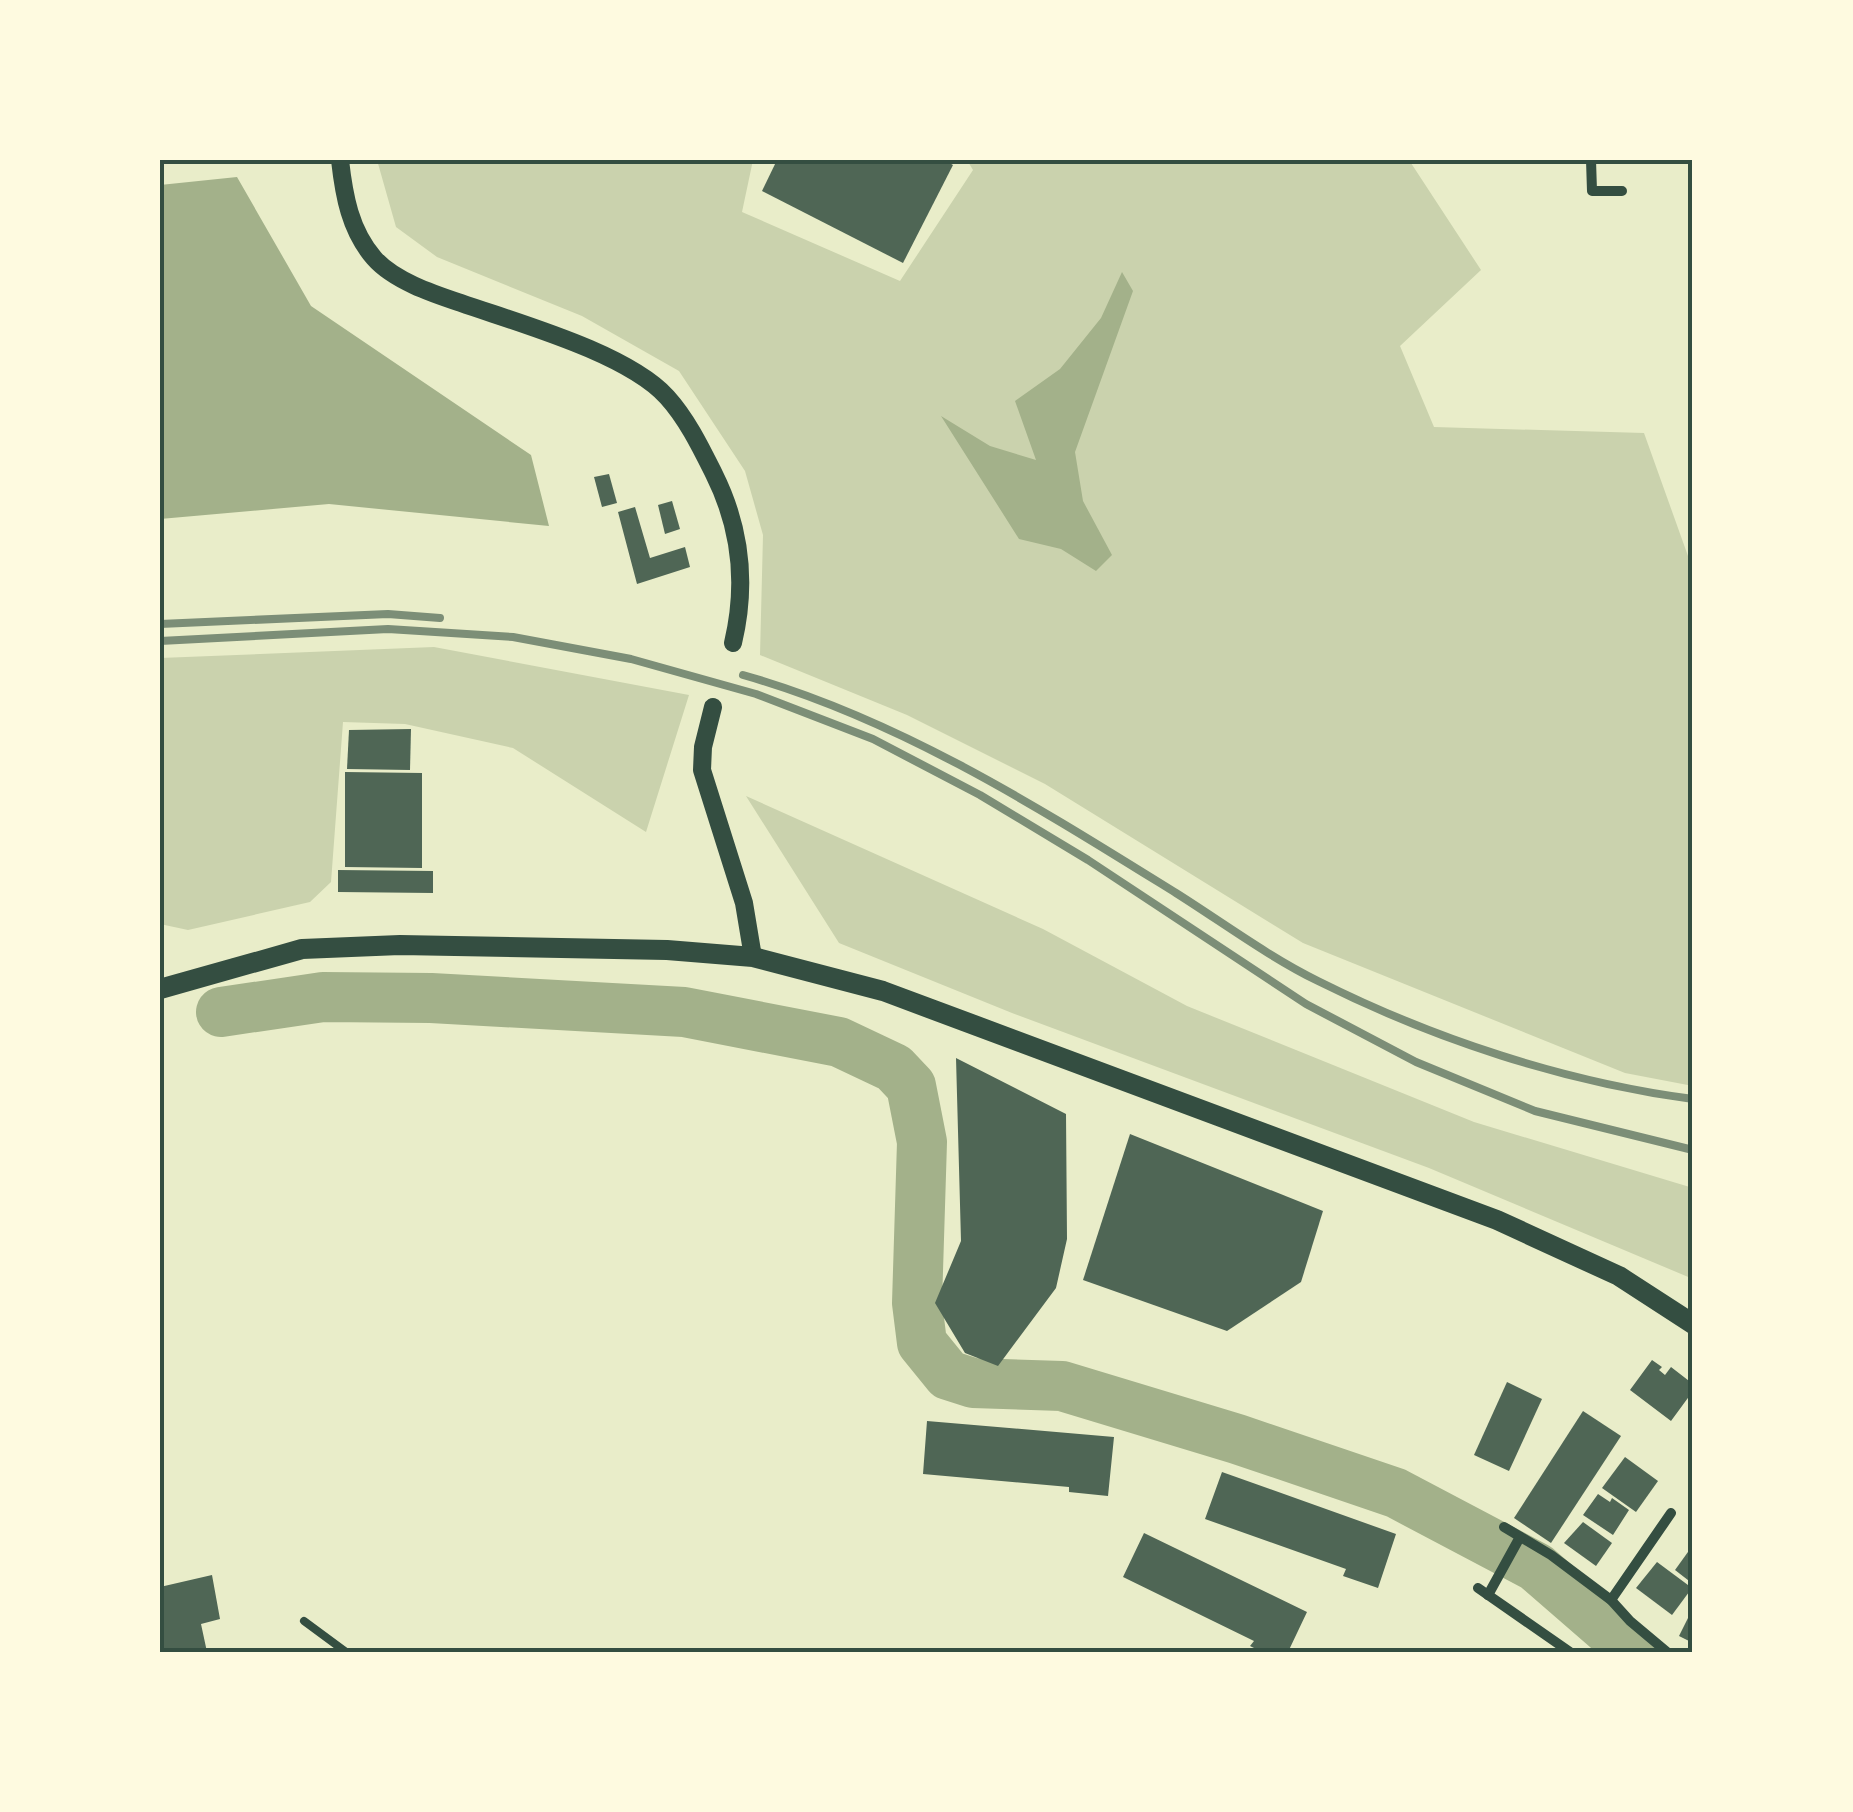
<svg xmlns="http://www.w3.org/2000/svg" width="1853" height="1812" viewBox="0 0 1853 1812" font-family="'Alegreya Sans',sans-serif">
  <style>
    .green { fill: #cad2ad }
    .water { fill: #a3b18a }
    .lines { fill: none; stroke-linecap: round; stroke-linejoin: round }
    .river { stroke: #a3b18a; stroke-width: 50 }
    .building { fill: #4f6655 }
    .service { stroke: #344e41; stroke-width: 8 }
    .minor { stroke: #344e41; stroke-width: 10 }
    .tertiary { stroke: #344e41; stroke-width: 18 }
    .secondary { stroke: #344e41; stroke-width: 20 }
    .rail { stroke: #7c8e77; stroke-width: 8 }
    .neatline { fill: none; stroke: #344e41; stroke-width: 4 }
  </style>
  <rect width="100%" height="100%" fill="#e9edc9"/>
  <g class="green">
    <path d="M 377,160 L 753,160 L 742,212 L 900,281 L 973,170 L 967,160 L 1409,160 L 1481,270 L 1400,346 L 1434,427 L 1644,433 L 1693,570 L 1693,1086 L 1625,1073 L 1303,943 L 1045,784 L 907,715 L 760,655 L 763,535 L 745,471 L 679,371 L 582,316 L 437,257 L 396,227 Z"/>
    <path d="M 434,647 L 689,695 L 646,832 L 513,748 L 405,724 L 343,722 L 331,882 L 310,902 L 188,930 L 160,924 L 160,658 Z"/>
    <path d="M 746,796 L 1043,929 L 1187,1006 L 1474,1122 L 1693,1188 L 1693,1279 L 1429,1168 L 1012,1013 L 839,943 Z"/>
  </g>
  <g class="water">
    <path d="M 237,177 L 311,306 L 531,455 L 549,526 L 329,504 L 160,519 L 160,185 Z"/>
    <path d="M 1122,272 L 1133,291 L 1075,452 L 1083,501 L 1112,555 L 1096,571 L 1061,549 L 1019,539 L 941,416 L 990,446 L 1036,460 L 1015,401 L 1060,369 L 1101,318 Z"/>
  </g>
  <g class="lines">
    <path class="river" d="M 221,1012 L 323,997 L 431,998 L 684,1012 L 839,1042 L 894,1068 L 911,1086 L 922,1142 L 917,1303 L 922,1343 L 948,1375 L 973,1383 L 1062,1386 L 1237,1439 L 1396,1493 L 1536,1567 L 1634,1652"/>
  </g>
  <g class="building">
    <path d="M 777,160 L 944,160 L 953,165 L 903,263 L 762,191 Z"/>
    <path d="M 609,474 L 617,503 L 602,507 L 594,477 Z"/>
    <path d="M 672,501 L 680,529 L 665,534 L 658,505 Z"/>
    <path d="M 635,507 L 650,558 L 685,547 L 690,567 L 637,584 L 618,512 Z"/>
    <path d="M 411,729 L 410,770 L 347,769 L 349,730 Z"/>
    <path d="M 345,772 L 422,773 L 422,868 L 345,867 Z"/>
    <path d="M 338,870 L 433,871 L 433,893 L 338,892 Z"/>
    <path d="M 956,1058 L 1066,1114 L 1067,1239 L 1056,1288 L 998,1366 L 965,1353 L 935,1303 L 961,1241 Z"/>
    <path d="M 1130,1134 L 1323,1211 L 1301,1282 L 1227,1331 L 1083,1280 Z"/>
    <path d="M 1652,1360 L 1662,1367 L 1659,1370 L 1665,1375 L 1671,1367 L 1693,1384 L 1693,1391 L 1671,1421 L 1630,1390 Z"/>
    <path d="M 1507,1382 L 1542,1399 L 1509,1471 L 1474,1455 Z"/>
    <path d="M 1583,1411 L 1621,1436 L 1551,1543 L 1514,1518 Z"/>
    <path d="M 927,1421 L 1114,1437 L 1108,1496 L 1069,1492 L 1069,1487 L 923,1474 Z"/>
    <path d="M 1625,1457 L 1658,1481 L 1636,1512 L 1602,1488 Z"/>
    <path d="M 1222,1472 L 1396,1534 L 1378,1588 L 1343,1576 L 1346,1569 L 1205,1519 Z"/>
    <path d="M 1598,1494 L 1610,1502 L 1612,1498 L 1629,1510 L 1613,1535 L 1583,1515 Z"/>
    <path d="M 1583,1522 L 1612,1543 L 1596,1566 L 1564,1543 Z"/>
    <path d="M 1144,1533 L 1307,1612 L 1288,1652 L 1262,1652 L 1250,1646 L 1254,1641 L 1123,1577 Z"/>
    <path d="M 1693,1545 L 1693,1584 L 1675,1570 Z"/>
    <path d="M 1657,1562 L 1692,1588 L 1672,1615 L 1636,1588 Z"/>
    <path d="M 212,1575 L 220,1619 L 201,1624 L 207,1652 L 160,1652 L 160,1587 Z"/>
    <path d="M 1693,1608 L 1693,1643 L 1679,1636 Z"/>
  </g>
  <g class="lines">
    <path class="service" d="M 304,1621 L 346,1652"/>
    <g class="minor">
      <path d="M 1591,160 L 1592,191 L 1622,191"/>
      <path d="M 1504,1527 L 1551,1555 L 1611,1600 L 1630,1621 L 1667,1652"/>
      <path d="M 1478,1588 L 1570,1652"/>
      <path d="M 1488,1595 L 1520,1537"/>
      <path d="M 1611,1600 L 1671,1513"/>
    </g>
    <g class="tertiary">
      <path d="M 340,160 C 344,196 350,230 374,258 C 394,281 434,294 461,303 C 518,323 627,353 667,397 C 687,419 701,448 714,474 C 741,528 747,584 733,643"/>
      <path d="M 713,707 L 703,747 L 702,770 L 744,903 L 753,957"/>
    </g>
    <path class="secondary" d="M 160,989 L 302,949 L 400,945 L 667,950 L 753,957 L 883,991 L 1497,1220 L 1619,1276 L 1693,1324"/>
    <g class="rail">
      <path d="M 160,624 L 388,614 L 440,618"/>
      <path d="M 160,641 L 388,629 L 513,637 L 631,659 L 756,694 L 873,739 L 980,795 L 1088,860 L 1306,1004 L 1416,1062 L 1535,1111 L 1693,1150"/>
      <path d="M 743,675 C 899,719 1039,808 1176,893 C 1222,922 1269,957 1318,981 C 1434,1039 1564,1082 1693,1099"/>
    </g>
  </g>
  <rect width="1853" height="1812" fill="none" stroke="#fefae0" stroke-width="325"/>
  <rect x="162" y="162" width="1528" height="1488" class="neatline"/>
</svg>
